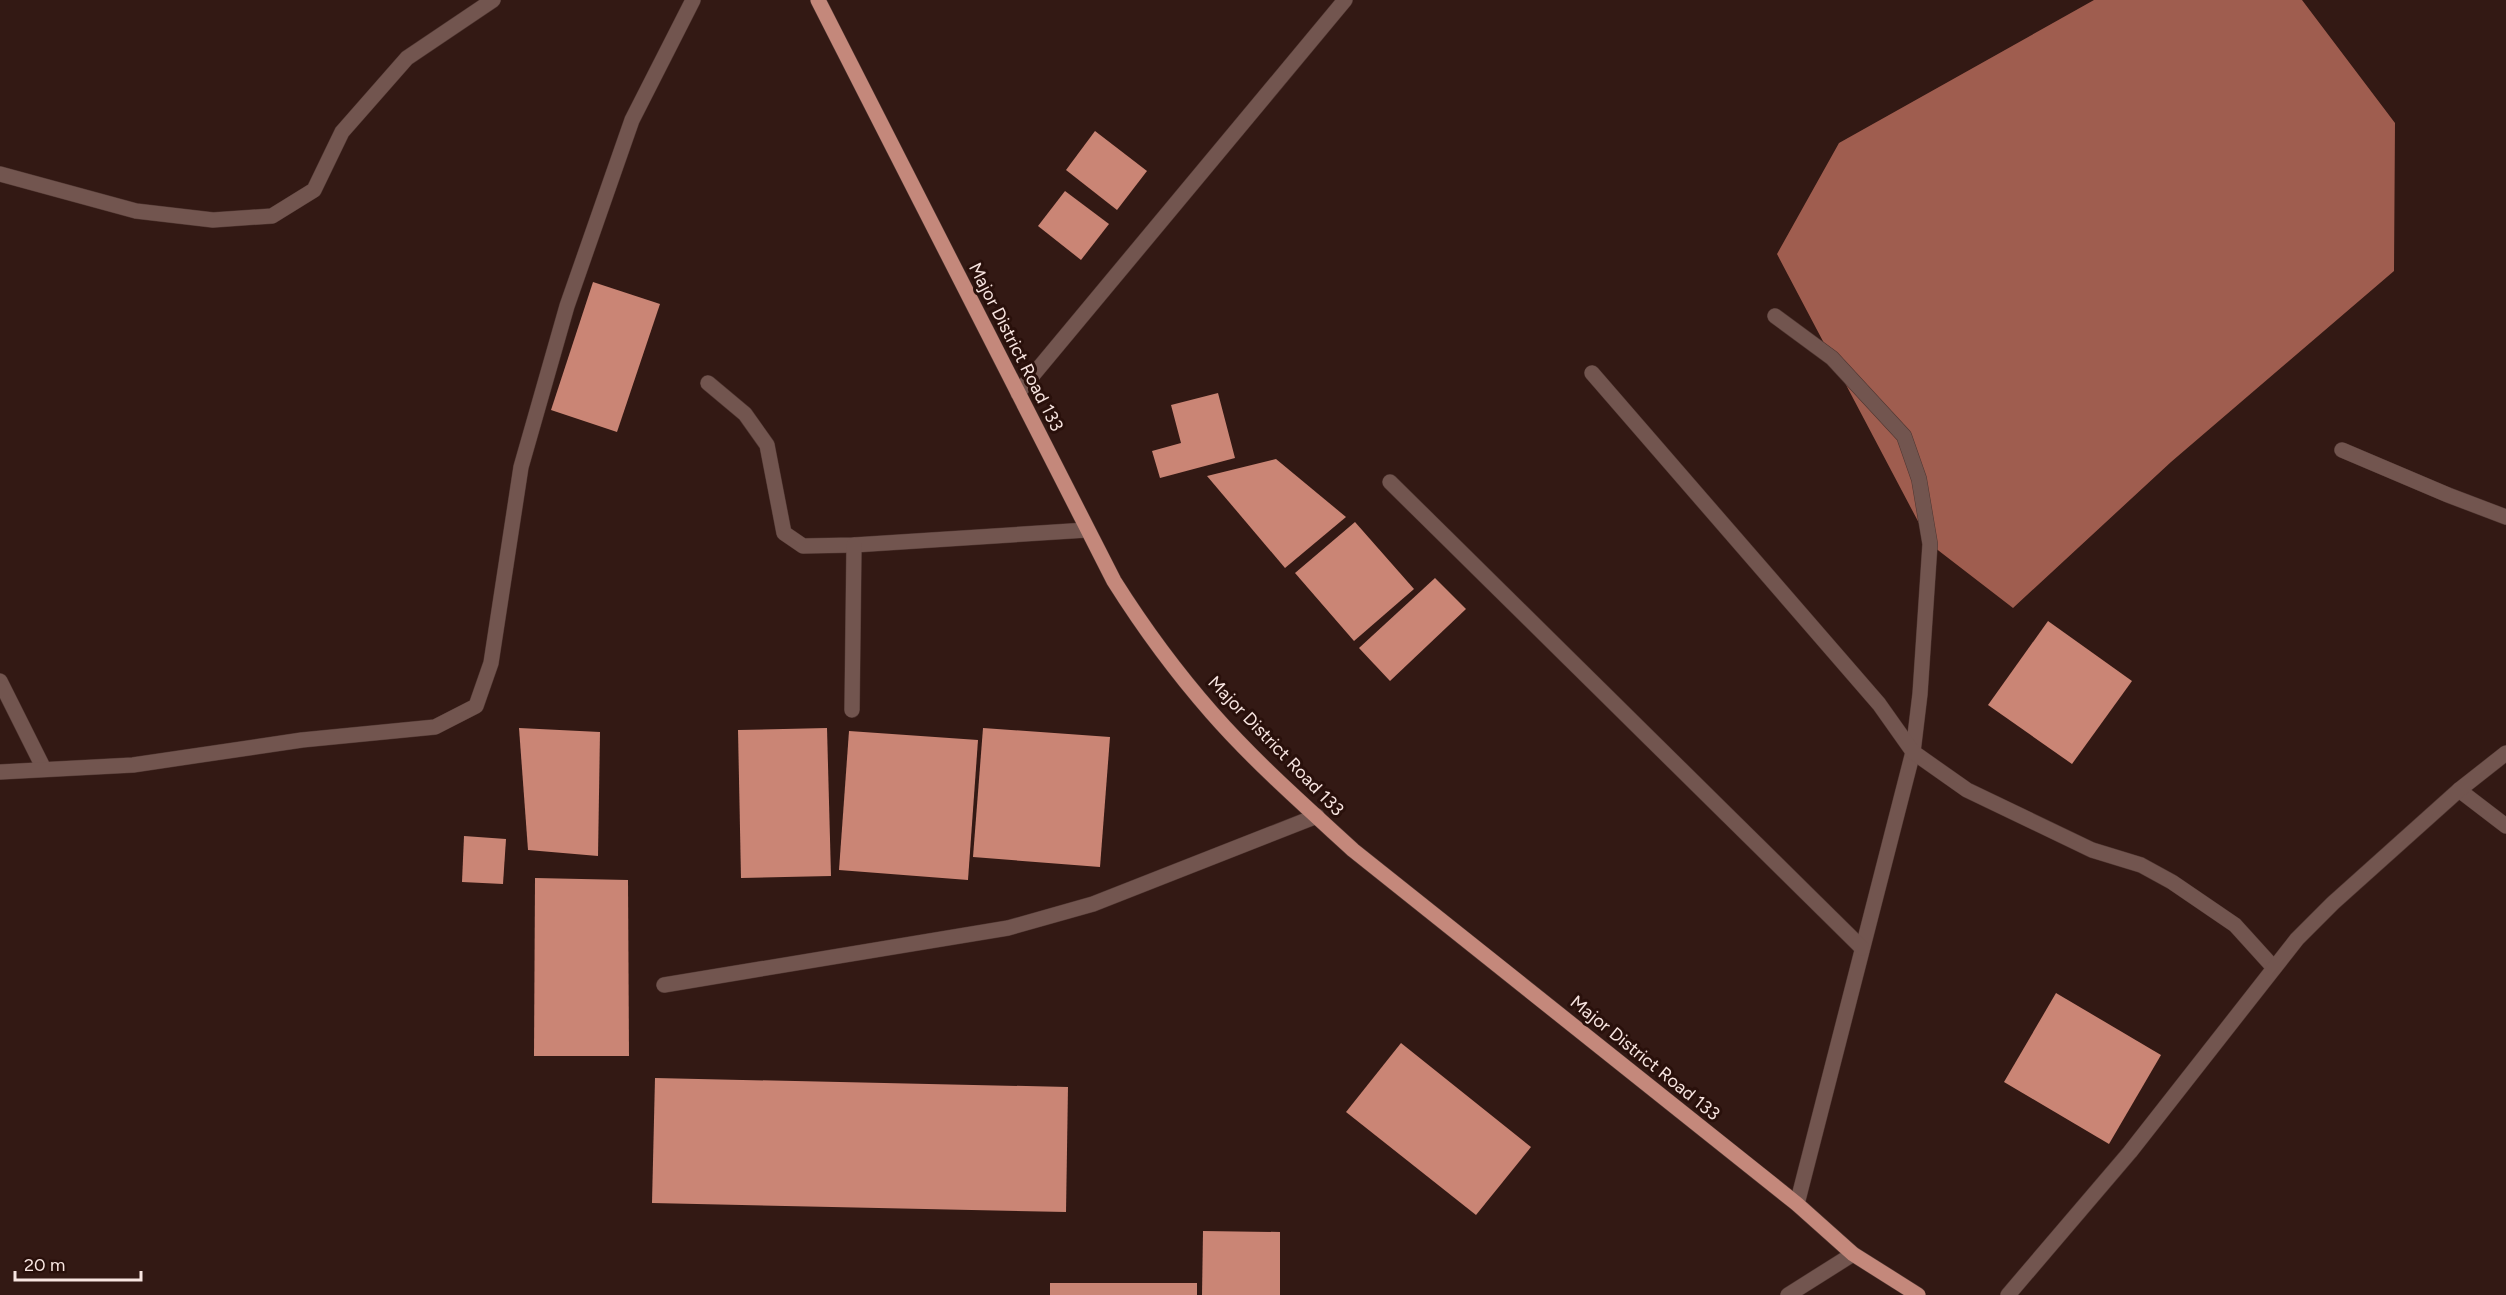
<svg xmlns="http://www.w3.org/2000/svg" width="2506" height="1295" viewBox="0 0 2506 1295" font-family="Figtree,sans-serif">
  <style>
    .water { fill: #9f5d4f }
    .building { fill: #ca8575 }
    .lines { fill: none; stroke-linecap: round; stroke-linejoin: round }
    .minor-casing { stroke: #4f3631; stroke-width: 16 }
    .major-casing { stroke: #4f3631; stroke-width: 16 }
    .minor { stroke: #72554f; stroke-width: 15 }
    .major { stroke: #c4887b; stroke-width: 15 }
    .labels { text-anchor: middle; stroke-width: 6; stroke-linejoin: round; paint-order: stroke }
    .street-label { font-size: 18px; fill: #f8e5e1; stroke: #29100b }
  </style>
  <rect width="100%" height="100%" fill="#331914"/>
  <path class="water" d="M 2094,0 L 2302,0 L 2395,123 L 2394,271 L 2171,462 L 2013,608 L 1930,544 L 1777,254 L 1839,143 Z"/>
  <g class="building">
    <path d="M 1095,131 L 1147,171 L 1117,210 L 1066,170 Z"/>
    <path d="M 1065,191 L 1109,224 L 1081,260 L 1038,226 Z"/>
    <path d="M 593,282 L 660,304 L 617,432 L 551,410 Z"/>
    <path d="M 1218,393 L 1235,458 L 1160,478 L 1152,451 L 1181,443 L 1171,405 Z"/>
    <path d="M 1276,459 L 1346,517 L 1285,568 L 1207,476 Z"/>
    <path d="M 1355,522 L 1414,589 L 1354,641 L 1295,573 Z"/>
    <path d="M 1435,578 L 1466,609 L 1390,681 L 1359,648 Z"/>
    <path d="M 2048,621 L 2132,681 L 2072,764 L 1988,705 Z"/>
    <path d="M 519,728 L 600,732 L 598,856 L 528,850 Z"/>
    <path d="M 827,728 L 831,876 L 741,878 L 738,730 Z"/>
    <path d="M 983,728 L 1110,737 L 1100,867 L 973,857 Z"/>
    <path d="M 849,731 L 978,740 L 968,880 L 839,870 Z"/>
    <path d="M 464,836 L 506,839 L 503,884 L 462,882 Z"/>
    <path d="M 535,878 L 628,880 L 629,1056 L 534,1056 Z"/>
    <path d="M 2056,993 L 2161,1055 L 2109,1144 L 2004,1082 Z"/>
    <path d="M 1401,1043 L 1531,1147 L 1476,1215 L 1346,1112 Z"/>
    <path d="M 655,1078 L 1068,1087 L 1066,1212 L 652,1203 Z"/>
    <path d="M 1203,1231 L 1280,1232 L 1280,1295 L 1202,1295 Z"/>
    <rect x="1050" y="1283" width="147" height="12"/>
  </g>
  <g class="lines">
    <defs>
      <g id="minor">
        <path d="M 0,174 L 136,211 L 213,220 L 272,216 L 314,190 L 342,132 L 407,58 L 493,0"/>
        <path d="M 1775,316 L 1832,358 L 1904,436 L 1919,479 L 1930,544 L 1920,694 L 1913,752 L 1797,1204"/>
        <path d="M 1592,373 L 1879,704 L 1913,752 L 1967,790 L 2092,850 L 2141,865 L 2172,882 L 2235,925 L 2274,968"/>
        <path d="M 708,383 L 745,414 L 767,445 L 784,533 L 803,546 L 854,545 L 1087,530"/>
        <path d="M 1018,393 L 1345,0"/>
        <path d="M 2342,450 L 2448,495 L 2506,517"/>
        <path d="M 1390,482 L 1862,948"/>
        <path d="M 0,681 L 44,769"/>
        <path d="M 852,710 L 854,545"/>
        <path d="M 0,772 L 133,765 L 302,740 L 435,727 L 476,706 L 491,663 L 521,467 L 567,306 L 632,120 L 693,0"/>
        <path d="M 2459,790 L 2506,826"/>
        <path d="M 664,985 L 1008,928 L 1093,904 L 1317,816"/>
        <path d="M 1788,1295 L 1853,1254"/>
        <path d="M 2008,1295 L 2130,1152 L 2297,939 L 2333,903 L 2459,790 L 2506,753"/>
      </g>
      <path id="major" d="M 818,0 L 1114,581 C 1143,627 1176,672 1212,713 C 1255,762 1305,806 1353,850 L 1797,1204 L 1853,1254 L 1918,1295"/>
    </defs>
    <use href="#minor" class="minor-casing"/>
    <use href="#major" class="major-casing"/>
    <use href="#minor" class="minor"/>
    <use href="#major" class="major"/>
  </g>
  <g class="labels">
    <g class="street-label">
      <text transform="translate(1016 347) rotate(63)" y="6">Major District Road 133</text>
      <text transform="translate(1276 746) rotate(46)" y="6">Major District Road 133</text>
      <text transform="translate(1645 1058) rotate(39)" y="6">Major District Road 133</text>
    </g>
  </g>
  <path d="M15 1271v9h126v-9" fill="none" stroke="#f8e5e1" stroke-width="3"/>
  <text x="24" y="1271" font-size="18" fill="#f8e5e1" stroke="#29100b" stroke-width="4.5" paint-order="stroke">20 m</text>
</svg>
